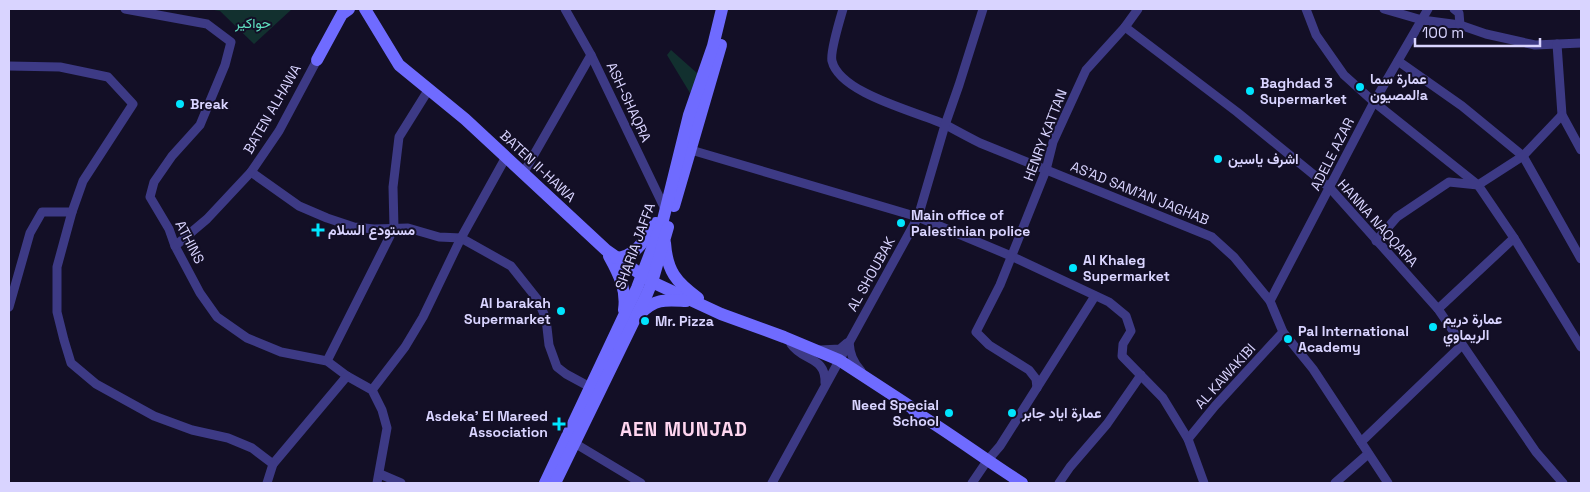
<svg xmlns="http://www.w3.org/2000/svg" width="1590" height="492" viewBox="0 0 1590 492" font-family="'Space Grotesk',Vazirmatn,sans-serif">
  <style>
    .green { fill: #12302f }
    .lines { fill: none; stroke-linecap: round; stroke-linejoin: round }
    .street { stroke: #3d3a85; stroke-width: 9 }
    .secondary { stroke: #6f6bff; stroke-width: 12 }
    .poi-dot { fill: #00e5ff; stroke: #130f26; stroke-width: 2 }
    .labels { text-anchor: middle; stroke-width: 4; stroke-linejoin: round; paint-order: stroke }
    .park-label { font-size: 14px; fill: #5fe0c0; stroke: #130f26 }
    .poi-label { font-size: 14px; font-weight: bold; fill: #d9d4ff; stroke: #130f26; text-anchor: start }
    .street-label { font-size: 14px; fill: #d9d4ff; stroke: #130f26 }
    .district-label { font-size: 19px; font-weight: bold; letter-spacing: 1px; fill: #ffd6f0; stroke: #130f26 }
  </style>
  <rect width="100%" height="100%" fill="#130f26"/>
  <g class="green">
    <path d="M 208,9 L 292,9 L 254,44 L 220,11 Z"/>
    <path d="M 671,50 L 698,74 L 690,93 L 667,55 Z"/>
  </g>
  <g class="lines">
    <g class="street">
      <path d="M 125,9 L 207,24 L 231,42 L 225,65 L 200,125 L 172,156 L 154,182 L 150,197 L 169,229 L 175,246 L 200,293 L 217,317 L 247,338 L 281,352 L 327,361 L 347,376 L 372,390 L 382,410 L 387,428 L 377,483"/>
      <path d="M 565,9 L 591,55 L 665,209"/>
      <path d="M 843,9 C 840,19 830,53 832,61 C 840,94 918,112 946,125 C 957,131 968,137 980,143 L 1212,237 L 1234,257 L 1270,301 L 1283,332 L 1313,369 L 1388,483"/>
      <path d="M 1306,9 L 1316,35 L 1344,75 L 1374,102 L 1478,185 L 1514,238 L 1438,309"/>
      <path d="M 1384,9 L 1422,20 L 1460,25 L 1486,34 L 1535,45 L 1581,43"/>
      <path d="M 1454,9 L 1459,13 L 1460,25"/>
      <path d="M 1125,27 L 1237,112 L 1330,188 L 1438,309 L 1536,452 L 1563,483"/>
      <path d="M 1557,44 L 1562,115 L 1581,150"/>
      <path d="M 1398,61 L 1462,106 L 1523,156 L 1581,259"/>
      <path d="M 9,66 L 60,67 L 108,77 L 133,104 L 83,181 L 72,212 L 42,212 L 30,233 L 9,307"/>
      <path d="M 691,150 L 918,217 L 1011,256 L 1109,302 L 1126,316 L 1131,331 L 1123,344 L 1122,356 L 1163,398 L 1188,439 L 1204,483"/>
      <path d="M 251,172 L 299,206 L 327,218 L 354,227 L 374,229 L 408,228 L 439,237 L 461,238 L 511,266 L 538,300 L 546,319 L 549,345 L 557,367 L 566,374 L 590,387"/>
      <path d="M 524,172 L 591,55"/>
      <path d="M 72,212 L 57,267 L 57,312 L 64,340 L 71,363 L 96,384 L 154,416 L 192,430 L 228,438 L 252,448 L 273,464 L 347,376"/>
      <path d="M 1514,238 L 1581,347"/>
      <path d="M 1376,241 L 1397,217 L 1449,182 L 1478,185 L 1523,156 L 1562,115"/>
      <path d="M 175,246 L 207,219 L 251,172 L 279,131 L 317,60"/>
      <path d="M 1270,301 L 1374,102 L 1428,9"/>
      <path d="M 849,342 C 850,354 853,362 861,371"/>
      <path d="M 791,344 C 803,362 826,356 825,383"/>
      <path d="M 820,350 L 840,349 L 847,343"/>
      <path d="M 327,361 L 394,228 L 393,187 L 399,137 L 429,89"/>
      <path d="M 1037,388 L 1036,379 L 1029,370 L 989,345 L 976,332 L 1000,285 L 1046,170 L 1053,142 L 1086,70 L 1125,27 L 1138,9"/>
      <path d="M 372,390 L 405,347 L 423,317 L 461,238 L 506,157"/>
      <path d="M 1188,439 L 1215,406 L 1283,332"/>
      <path d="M 1361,442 L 1462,345"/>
      <path d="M 576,444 L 641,483"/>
      <path d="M 380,474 L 401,483"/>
      <path d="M 267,483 L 273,464"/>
      <path d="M 772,483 L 918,217 L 945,125 L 959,85 L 983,9"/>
      <path d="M 972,483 L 987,461 L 1000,446 L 1095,296"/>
      <path d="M 1059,483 L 1070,467 L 1107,424 L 1141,375"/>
      <path d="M 1335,483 L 1368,454"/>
    </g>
    <g class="secondary">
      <path d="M 365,9 L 399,65 L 465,119 L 606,250 L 652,282 L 721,314 L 784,337 L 839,360 L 908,405 L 921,415"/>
      <path d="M 317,60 L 342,14 L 349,9"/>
      <path d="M 674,206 L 721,45"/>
      <path d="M 665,243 C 667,271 676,282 698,298"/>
      <path d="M 609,256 C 619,274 627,290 624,310"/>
      <path d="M 616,258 C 637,256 645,239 656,223"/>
      <path d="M 641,313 C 656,298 666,300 686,301"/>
      <path d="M 914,411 C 951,434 986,460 1022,483"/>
      <path d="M 545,483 L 637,288 L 663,220 L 689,115 L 713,46 L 722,9"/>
      <path d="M 555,483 L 647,294 L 652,282 L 668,227"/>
    </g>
  </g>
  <g class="poi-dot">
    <circle cx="1360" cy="87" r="5"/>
    <circle cx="1250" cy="91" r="5"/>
    <circle cx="180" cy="104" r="5"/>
    <circle cx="1218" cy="159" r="5"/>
    <circle cx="901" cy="223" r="5"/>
    <path d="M315.5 222.5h5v5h5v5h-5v5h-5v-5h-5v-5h5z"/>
    <circle cx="1073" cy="268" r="5"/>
    <circle cx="561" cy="311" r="5"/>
    <circle cx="645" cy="321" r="5"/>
    <circle cx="1433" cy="327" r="5"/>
    <circle cx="1288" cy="339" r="5"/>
    <circle cx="949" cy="413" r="5"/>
    <circle cx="1012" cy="413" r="5"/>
    <path d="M556.5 416.5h5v5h5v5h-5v5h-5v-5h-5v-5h5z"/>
  </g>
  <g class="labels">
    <g class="park-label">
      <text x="253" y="28">حواكير</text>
    </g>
    <g class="poi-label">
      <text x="1370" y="84">عمارة سما<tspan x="1370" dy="16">المصيونa</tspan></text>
      <text x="1260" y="88">Baghdad 3<tspan x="1260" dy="16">Supermarket</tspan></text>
      <text x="190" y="109">Break</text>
      <text x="1228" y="164">اشرف ياسين</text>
      <text x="911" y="220">Main office of<tspan x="911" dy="16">Palestinian police</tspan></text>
      <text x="328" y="235">مستودع السلام</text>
      <text x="1083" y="265">Al Khaleg<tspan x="1083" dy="16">Supermarket</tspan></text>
      <text x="551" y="308" text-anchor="end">Al barakah<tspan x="551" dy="16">Supermarket</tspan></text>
      <text x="1443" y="324">عمارة دريم<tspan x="1443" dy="16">الريماوي</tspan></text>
      <text x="655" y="326">Mr. Pizza</text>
      <text x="1298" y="336">Pal International<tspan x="1298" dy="16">Academy</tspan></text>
      <text x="939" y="410" text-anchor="end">Need Special<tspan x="939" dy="16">School</tspan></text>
      <text x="1022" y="418">عمارة اياد جابر</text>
      <text x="548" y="421" text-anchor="end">Asdeka' El Mareed<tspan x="548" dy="16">Association</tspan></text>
    </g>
    <g class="street-label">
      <text transform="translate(629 102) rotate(65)" y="5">ASH-SHAQRA</text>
      <text transform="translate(272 109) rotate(-60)" y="5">BATEN ALHAWA</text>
      <text transform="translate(1045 135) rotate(-69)" y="5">HENRY KATTAN</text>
      <text transform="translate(1332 154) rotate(-63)" y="5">ADELE AZAR</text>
      <text transform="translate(538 166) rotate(43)" y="5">BATEN II-HAWA</text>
      <text transform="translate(1140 193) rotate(22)" y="5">AS'AD SAM'AN JAGHAB</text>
      <text transform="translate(1378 223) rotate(48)" y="5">HANNA NAQQARA</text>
      <text transform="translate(190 242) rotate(63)" y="5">ATHINS</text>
      <text transform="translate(635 246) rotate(-70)" y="5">SHARIA JAFFA</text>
      <text transform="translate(871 274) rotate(-61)" y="5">AL SHOUBAK</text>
      <text transform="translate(1225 376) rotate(-48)" y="5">AL KAWAKIBI</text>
    </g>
    <g class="district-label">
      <text x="684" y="436">AEN MUNJAD</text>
    </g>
  </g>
  <rect width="1590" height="492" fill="none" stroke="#d9d4ff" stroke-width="20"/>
  <path d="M1415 38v8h125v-8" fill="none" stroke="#d9d4ff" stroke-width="2.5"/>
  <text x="1422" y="38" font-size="15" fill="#d9d4ff" stroke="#130f26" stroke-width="4" paint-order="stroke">100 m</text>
</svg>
